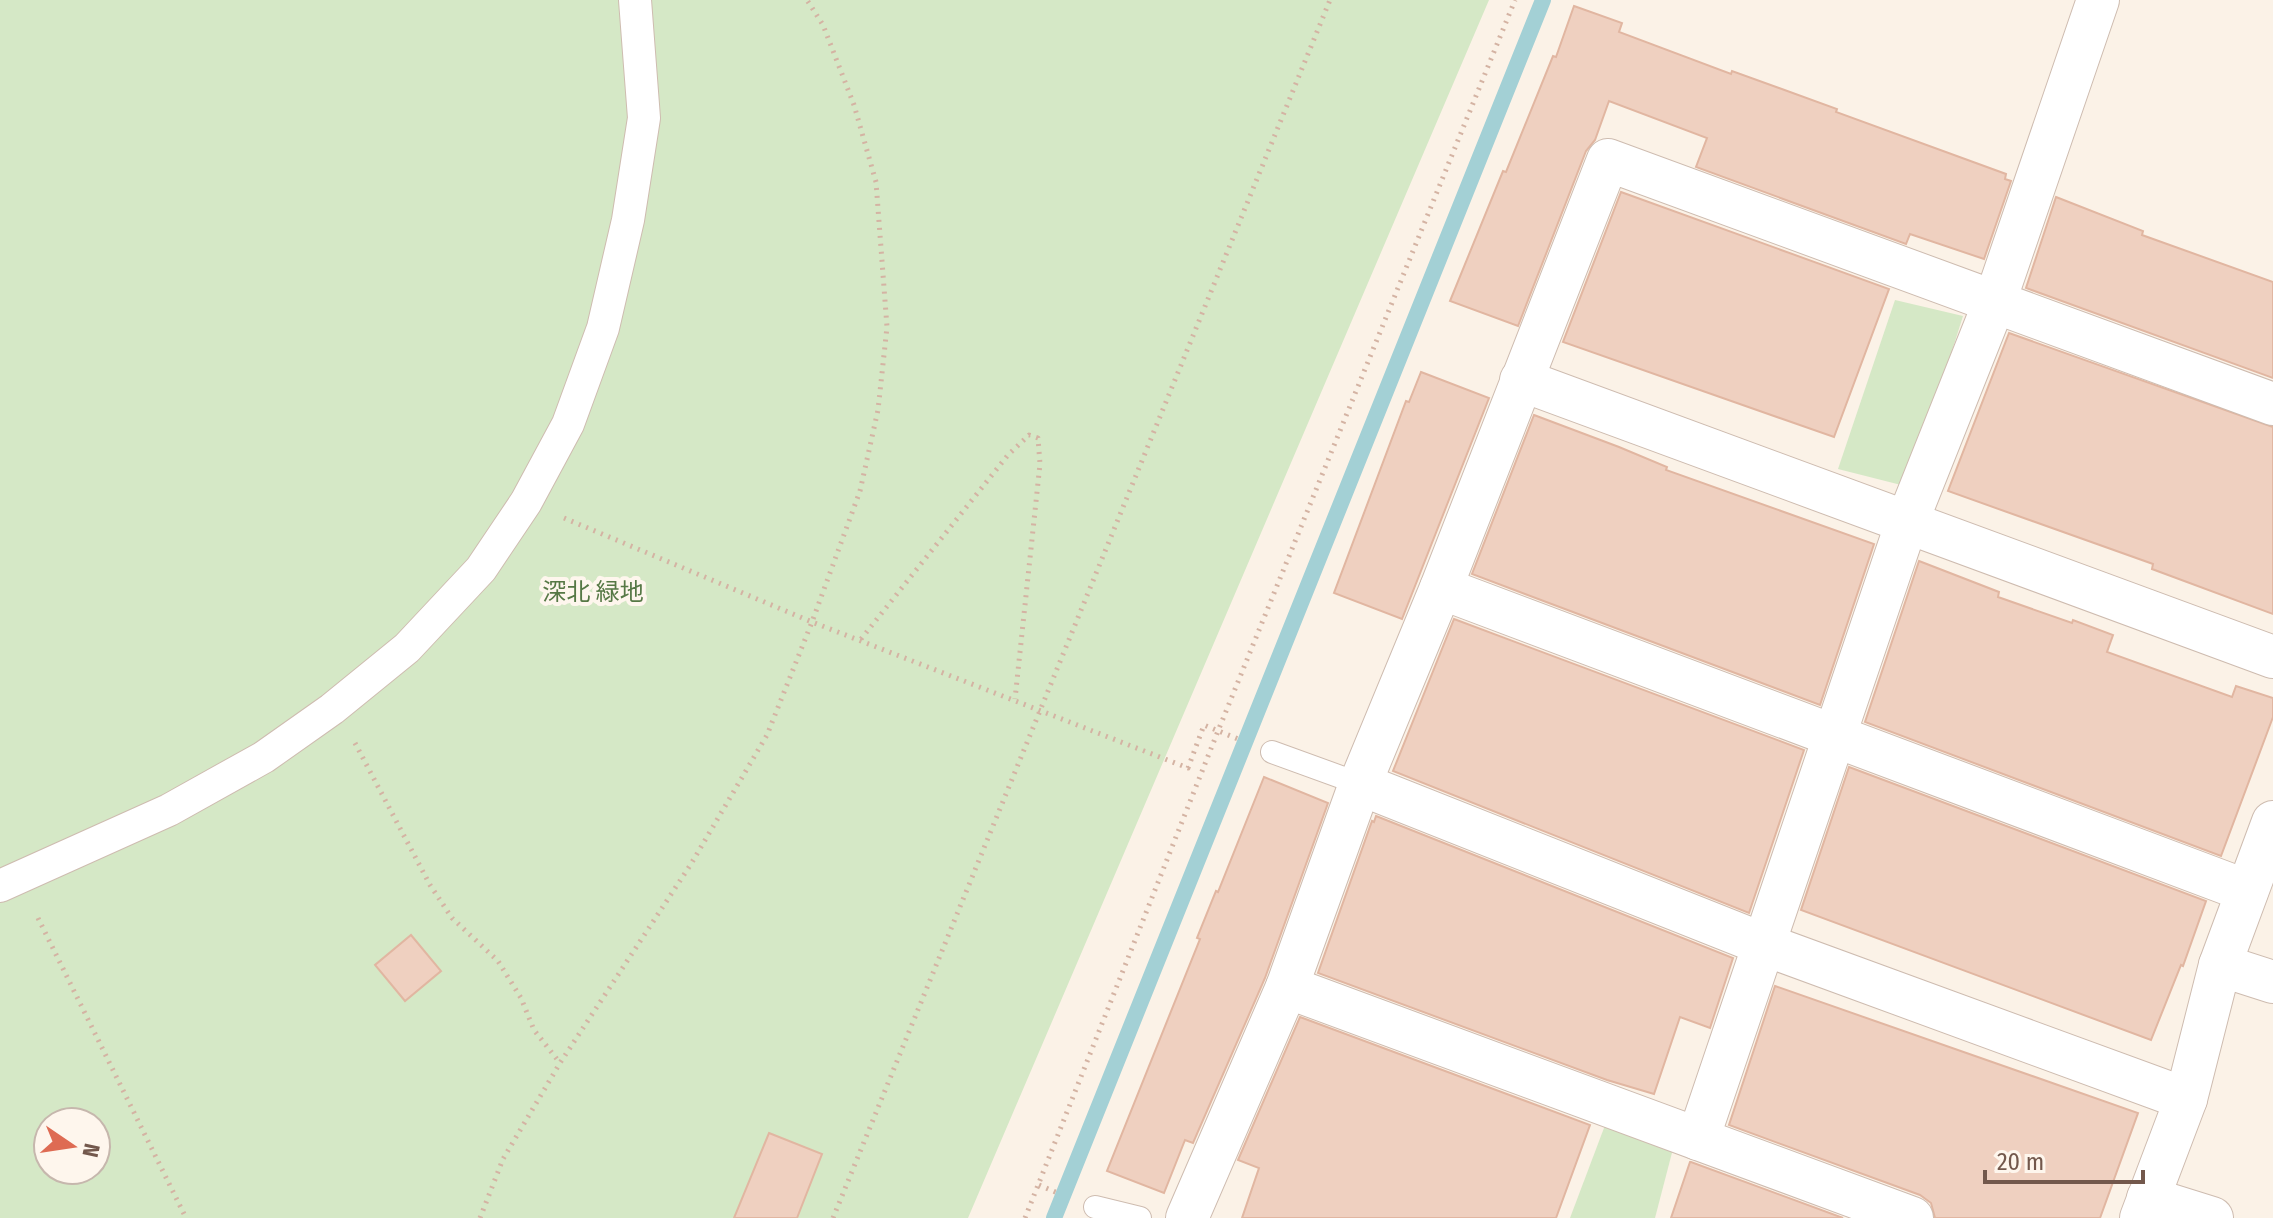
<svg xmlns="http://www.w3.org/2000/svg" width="2273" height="1218" viewBox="0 0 2273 1218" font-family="'Fira Sans Condensed','Noto Sans JP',sans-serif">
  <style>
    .green { fill: #d5e8c6; fill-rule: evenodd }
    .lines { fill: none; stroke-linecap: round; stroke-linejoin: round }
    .stream { stroke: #a3d0d5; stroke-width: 16 }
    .building { fill: #efd0c0; stroke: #e1b6a1; stroke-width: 2 }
    .service-casing { stroke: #cebcb0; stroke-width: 24 }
    .pedestrian-casing { stroke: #cebcb0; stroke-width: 34 }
    .minor-casing { stroke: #cebcb0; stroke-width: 44 }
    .path { stroke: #d4b3a3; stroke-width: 5; stroke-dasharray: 2 6; stroke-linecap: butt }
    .service { stroke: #fff; stroke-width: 22 }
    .pedestrian { stroke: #fff; stroke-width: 32 }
    .minor { stroke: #fff; stroke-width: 42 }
    .labels { text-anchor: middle; stroke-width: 8; stroke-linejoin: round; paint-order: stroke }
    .park-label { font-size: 24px; fill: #567845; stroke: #fef6ed }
  </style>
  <rect width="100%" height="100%" fill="#fbf2e7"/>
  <g class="green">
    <path d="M 0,0 L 1489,0 L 968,1218 L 0,1218 ZM 48,1122 L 96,1122 L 96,1170 L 48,1170 Z"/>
    <path d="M 1895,300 L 1963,316 L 1909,487 L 1838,469 Z"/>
    <path d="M 1607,1120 L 1674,1145 L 1655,1218 L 1570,1218 Z"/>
  </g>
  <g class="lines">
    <path class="stream" d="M 1054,1218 L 1543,0"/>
  </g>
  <g class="building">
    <path d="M 1574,6 L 1622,23 L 1619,32 L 1731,74 L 1732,71 L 1837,109 L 1836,112 L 2006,174 L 2005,179 L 2011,181 L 1984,259 L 1910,234 L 1906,244 L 1696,167 L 1707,138 L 1609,101 L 1595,140 L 1586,151 L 1518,326 L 1450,301 L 1503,171 L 1506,172 L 1553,56 L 1556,57 Z"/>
    <path d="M 1621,192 L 1889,289 L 1834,437 L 1563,342 Z"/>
    <path d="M 2056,197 L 2143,231 L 2142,235 L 2273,282 L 2273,378 L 2026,288 Z"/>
    <path d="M 2009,333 L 2273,427 L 2273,614 L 2152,569 L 2153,564 L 1948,491 Z"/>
    <path d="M 1421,372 L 1489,398 L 1402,619 L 1334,593 L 1406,401 L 1409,402 Z"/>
    <path d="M 1534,415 L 1619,447 L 1667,467 L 1666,470 L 1874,544 L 1820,705 L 1472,574 Z"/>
    <path d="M 1919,561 L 1999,592 L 1998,597 L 2072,623 L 2073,620 L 2113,635 L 2107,652 L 2232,697 L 2236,686 L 2273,698 L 2273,717 L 2221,856 L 1865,722 Z"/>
    <path d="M 1454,619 L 1804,750 L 1749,913 L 1393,771 Z"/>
    <path d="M 1849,767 L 2206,901 L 2183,966 L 2181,965 L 2151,1040 L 1801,910 Z"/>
    <path d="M 1264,777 L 1328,803 L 1265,978 L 1193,1143 L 1185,1140 L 1164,1193 L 1107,1171 L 1200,939 L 1197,938 L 1216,891 L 1218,892 Z"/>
    <path d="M 1376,816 L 1733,958 L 1710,1028 L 1680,1017 L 1654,1094 L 1607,1080 L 1318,973 L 1372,821 L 1374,822 Z"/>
    <path d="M 411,935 L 441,971 L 405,1001 L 375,965 Z"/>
    <path d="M 1775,986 L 2138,1113 L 2100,1218 L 1935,1218 L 1931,1203 L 1920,1195 L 1729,1125 Z"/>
    <path d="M 1300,1017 L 1590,1125 L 1556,1218 L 1242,1218 L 1259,1168 L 1238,1160 Z"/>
    <path d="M 769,1133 L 822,1154 L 797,1218 L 734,1218 Z"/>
    <path d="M 1690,1162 L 1691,1162 L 1843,1218 L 1671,1218 Z"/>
  </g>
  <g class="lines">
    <defs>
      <g id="service">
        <path d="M 1272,752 L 1360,784"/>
        <path d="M 1095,1207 L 1140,1218"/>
      </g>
      <path id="pedestrian" d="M 0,886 L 169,810 L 264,757 L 332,709 L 407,648 L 481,569 L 526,502 L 568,424 L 603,328 L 628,220 L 644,118 L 635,0"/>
      <g id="minor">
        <path d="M 1521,380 L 2273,657"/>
        <path d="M 1441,588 L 2247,891"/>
        <path d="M 1360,784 L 1763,944 L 2186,1099"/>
        <path d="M 2220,965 L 2273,982"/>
        <path d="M 1287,987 L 1912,1218"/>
        <path d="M 1698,1139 L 1907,522 L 1995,301 L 2098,0"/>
        <path d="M 2148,1198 L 2212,1218"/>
        <path d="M 1187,1218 L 1287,987 L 1360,784 L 1441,588 L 1608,160 L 2273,404"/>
        <path d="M 2141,1218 L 2186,1099 L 2220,965 L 2273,822"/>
      </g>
    </defs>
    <use href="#service" class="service-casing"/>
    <use href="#pedestrian" class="pedestrian-casing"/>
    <use href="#minor" class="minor-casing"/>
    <g class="path">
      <path d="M 564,518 L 812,622 L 1188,768 L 1204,725 L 1238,739"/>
      <path d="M 861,639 L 1008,455 L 1029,435 L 1038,438 L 1040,464 L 1015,699"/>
      <path d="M 355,743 L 430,885 L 452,918 L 498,961 L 521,998 L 534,1030 L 560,1063"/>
      <path d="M 38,918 L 186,1218"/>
      <path d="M 1039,1185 L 1060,1194"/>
      <path d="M 480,1218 L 503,1159 L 560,1063 L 691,864 L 767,735 L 812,622 L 860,491 L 878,410 L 887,327 L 876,182 L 854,105 L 823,25 L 807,0"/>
      <path d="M 833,1218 L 1330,0"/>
      <path d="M 1025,1218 L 1218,731 L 1515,0"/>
    </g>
    <use href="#service" class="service"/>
    <use href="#pedestrian" class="pedestrian"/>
    <use href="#minor" class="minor"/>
  </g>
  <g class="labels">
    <g class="park-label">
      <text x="593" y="600">深北 緑地</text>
    </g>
  </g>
  <g transform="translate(72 1146) rotate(103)"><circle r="38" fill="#fef6ed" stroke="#c6b7ad" stroke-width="2"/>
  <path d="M0-6L14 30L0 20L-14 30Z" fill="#de6b53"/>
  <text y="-12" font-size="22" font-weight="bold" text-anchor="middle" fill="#73584c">N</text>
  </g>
  <path d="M1985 1170v12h158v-12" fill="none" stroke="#73584c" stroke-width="4"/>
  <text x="1997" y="1170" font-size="24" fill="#73584c" stroke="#fef6ed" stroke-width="6" paint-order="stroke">20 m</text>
</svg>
